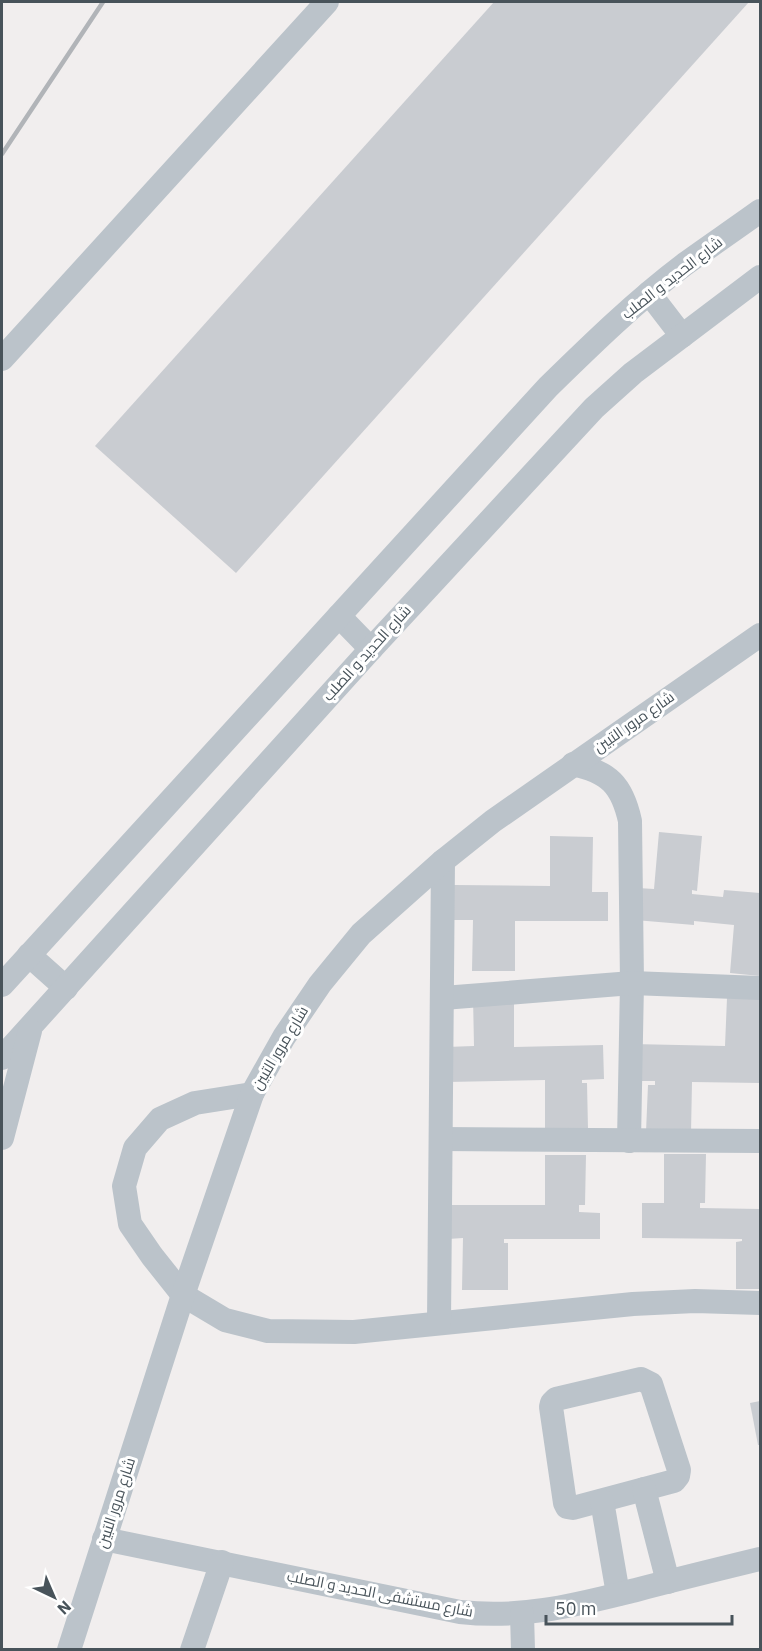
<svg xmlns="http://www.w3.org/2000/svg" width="762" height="1651" viewBox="0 0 762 1651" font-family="'IBM Plex Sans',Cairo,sans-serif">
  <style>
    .building { fill: #c9ccd1 }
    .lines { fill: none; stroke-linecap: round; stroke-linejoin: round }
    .minor { stroke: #bbc3ca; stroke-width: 24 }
    .rail { stroke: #b1b4b8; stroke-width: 4.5 }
    .labels { text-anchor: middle; stroke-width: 6; stroke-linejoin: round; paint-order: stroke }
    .street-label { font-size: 15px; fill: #48535a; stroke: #fff }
  </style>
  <rect width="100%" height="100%" fill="#f1eeee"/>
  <g class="building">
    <path d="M 494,2 L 749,2 L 236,573 L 95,446 Z"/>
    <path d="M 659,832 L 702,836 L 697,891 L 692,890 L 692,894 L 723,897 L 724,890 L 760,893 L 760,976 L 730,973 L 734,925 L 694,921 L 694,925 L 635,920 L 638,888 L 654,889 Z"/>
    <path d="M 550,836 L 593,837 L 592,892 L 608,892 L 608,921 L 515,921 L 515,971 L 472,971 L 473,920 L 454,920 L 454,885 L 550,886 Z"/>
    <path d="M 473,997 L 514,997 L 514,1047 L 603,1045 L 604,1079 L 582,1080 L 582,1083 L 587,1083 L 588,1129 L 545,1129 L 545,1080 L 447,1082 L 446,1047 L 474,1046 Z"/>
    <path d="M 727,998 L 760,999 L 760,1083 L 692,1082 L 691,1133 L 646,1132 L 648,1085 L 655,1085 L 655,1081 L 631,1081 L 632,1044 L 725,1046 Z"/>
    <path d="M 664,1154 L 706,1154 L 705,1203 L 700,1203 L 700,1208 L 760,1209 L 760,1289 L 736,1289 L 736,1242 L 742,1241 L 742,1239 L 642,1238 L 642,1203 L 664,1203 Z"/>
    <path d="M 545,1155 L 586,1155 L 585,1205 L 579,1205 L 579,1212 L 600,1213 L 600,1239 L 504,1239 L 504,1243 L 508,1243 L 508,1290 L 462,1290 L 463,1238 L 448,1239 L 448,1205 L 545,1205 Z"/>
    <path d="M 760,1401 L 760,1445 L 758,1445 L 750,1403 Z"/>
  </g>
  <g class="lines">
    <g class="minor">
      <path d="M 649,293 L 682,336"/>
      <path d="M 2,359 L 327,2"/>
      <path d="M 339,616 L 371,649"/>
      <path d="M 573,764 C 609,772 622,785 630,821 L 632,983 L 629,1141"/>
      <path d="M 29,955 L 66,988"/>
      <path d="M 2,985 L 548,387 C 592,344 636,301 685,264 C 710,246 735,229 760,211"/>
      <path d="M 443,998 L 632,983 L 760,988"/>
      <path d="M 2,1058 L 371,649 L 594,408 L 633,373 L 760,277"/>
      <path d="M 252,1094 L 195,1103 L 160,1119 L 135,1148 L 124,1186 L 130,1224 L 152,1256 L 183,1295 L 225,1320 L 268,1331 L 354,1332 L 633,1304 L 695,1301 L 760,1303"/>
      <path d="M 2,1138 L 30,1031"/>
      <path d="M 441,1139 L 760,1141"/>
      <path d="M 439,1323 L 443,861"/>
      <path d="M 641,1379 L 651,1384 L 679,1470 L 678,1476 L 674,1481 L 573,1508 L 567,1507 L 565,1503 L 551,1407 L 552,1403 L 556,1399 Z"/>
      <path d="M 644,1489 L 668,1582"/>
      <path d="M 602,1501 L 618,1594"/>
      <path d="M 104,1539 L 460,1612 C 524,1619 575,1605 636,1590 C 678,1579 719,1569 760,1559"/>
      <path d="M 522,1614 L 523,1650"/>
      <path d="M 69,1650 L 183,1295 L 252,1094 L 284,1037 L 320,984 L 361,934 L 443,861 L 493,821 L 760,635"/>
      <path d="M 192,1650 L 222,1562"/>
    </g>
    <path class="rail" d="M 2,154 L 103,2"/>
  </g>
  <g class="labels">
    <g class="street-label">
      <text transform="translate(672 278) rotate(-38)" y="5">شارع الحديد و الصلب</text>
      <text transform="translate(367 653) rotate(-48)" y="5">شارع الحديد و الصلب</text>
      <text transform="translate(634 722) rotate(-35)" y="5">شارع مرور التبين</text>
      <text transform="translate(280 1048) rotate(-59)" y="5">شارع مرور التبين</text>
      <text transform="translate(116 1503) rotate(-72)" y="5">شارع مرور التبين</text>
      <text transform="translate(380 1594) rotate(11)" y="5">شارع مستشفى الحديد و الصلب</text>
    </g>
  </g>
  <rect width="762" height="1651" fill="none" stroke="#48535a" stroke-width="6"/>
  <g transform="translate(54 1597) rotate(136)" stroke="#ffffff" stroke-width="4.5" paint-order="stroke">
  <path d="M0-4.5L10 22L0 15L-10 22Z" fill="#48535a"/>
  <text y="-9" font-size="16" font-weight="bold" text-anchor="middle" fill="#48535a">N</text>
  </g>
  <path d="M546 1615v9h186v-9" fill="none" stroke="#48535a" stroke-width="3"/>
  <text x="555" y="1615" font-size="18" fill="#48535a" stroke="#ffffff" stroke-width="4.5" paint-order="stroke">50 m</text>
</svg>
